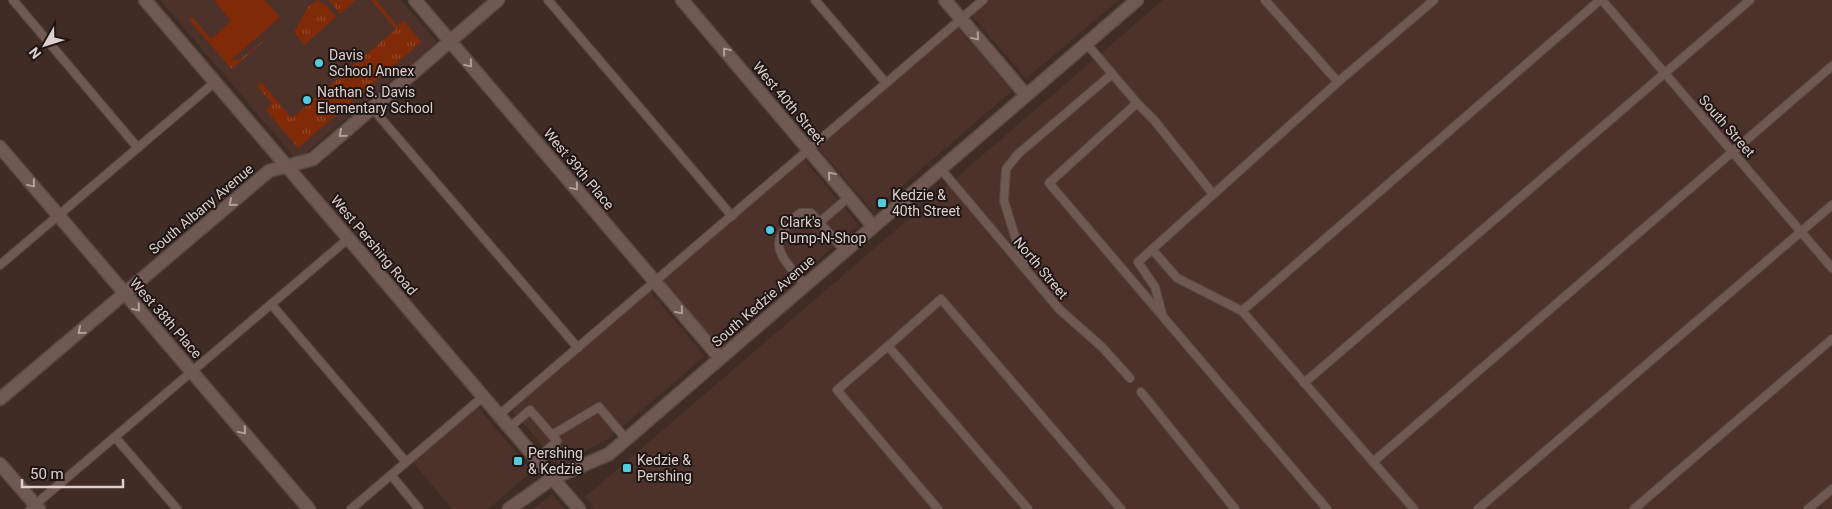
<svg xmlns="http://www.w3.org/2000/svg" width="1832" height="509" viewBox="0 0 1832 509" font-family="Roboto,sans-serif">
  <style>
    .built { fill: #4c322a }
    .grass { fill: url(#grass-tufts) }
    .park { fill: #802a08 }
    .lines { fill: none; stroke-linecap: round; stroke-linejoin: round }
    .lane-casing { stroke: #594943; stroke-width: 10 }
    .street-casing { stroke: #594943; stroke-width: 15 }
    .secondary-casing { stroke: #594943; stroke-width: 15 }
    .lane { stroke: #6f5952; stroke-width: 8 }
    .street { stroke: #6f5952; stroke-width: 12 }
    .secondary { stroke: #6f5952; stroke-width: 12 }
    .oneway { stroke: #b2a19c }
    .poi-dot { fill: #54cadd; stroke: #1f1614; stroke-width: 2 }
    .labels { text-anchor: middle; stroke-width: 4; stroke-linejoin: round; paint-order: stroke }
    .poi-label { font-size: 14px; fill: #ded1cd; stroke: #1f1614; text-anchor: start }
    .street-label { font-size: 14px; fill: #ded1cd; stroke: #1f1614 }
  </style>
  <defs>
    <pattern id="grass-tufts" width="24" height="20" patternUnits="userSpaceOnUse" patternTransform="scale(1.25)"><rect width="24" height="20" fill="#802a08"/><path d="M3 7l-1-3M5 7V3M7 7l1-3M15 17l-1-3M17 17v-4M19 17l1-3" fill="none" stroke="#92482b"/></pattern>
  </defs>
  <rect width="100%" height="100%" fill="#3f2c25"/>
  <g class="built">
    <path d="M 160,0 L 401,0 L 437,42 L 297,160 Z"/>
    <path d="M 983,0 L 1119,0 L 1026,79 L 969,12 Z"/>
    <path d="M 1163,0 L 1832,0 L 1832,509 L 595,509 L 585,497 Z"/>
    <path d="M 955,24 L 1012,91 L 873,211 L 815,144 Z"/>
    <path d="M 801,156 L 859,225 L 718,345 L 660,277 Z"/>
    <path d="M 647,288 L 705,356 L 608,439 L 559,465 L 509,407 Z"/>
    <path d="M 475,404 L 532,471 L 488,509 L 452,509 L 410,459 Z"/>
    <path d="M 552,494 L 565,509 L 533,509 Z"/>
  </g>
  <g class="grass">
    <path d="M 317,0 L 326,5 L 336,17 L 304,45 L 294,32 L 308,7 Z"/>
    <path d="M 329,0 L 356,0 L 340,14 Z"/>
    <path d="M 371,0 L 376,0 L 397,26 L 404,21 L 421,42 L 298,148 L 266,110 L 272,103 L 257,86 L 261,82 L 292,118 L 396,29 Z"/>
    <path d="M 192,17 L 230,61 L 242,58 L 275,31 L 232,69 L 189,20 Z"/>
  </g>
  <path class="park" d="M 214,0 L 265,0 L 280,17 L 230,61 L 211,39 L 231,21 Z"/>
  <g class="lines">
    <defs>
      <g id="lane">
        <path d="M 13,0 L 138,148"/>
        <path d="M 548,0 L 732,216"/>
        <path d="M 815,0 L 886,83"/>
        <path d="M 1265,0 L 1338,82"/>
        <path d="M 1602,0 L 1832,268"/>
        <path d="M 1086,43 L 1137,103 L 1049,183 L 1327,509"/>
        <path d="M 1137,103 L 1154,120 L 1213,194"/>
        <path d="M 372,108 L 578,348"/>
        <path d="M 940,168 L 1059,309 L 1102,347 L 1130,378"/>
        <path d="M 821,221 L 849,197"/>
        <path d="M 1152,249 L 1177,278 L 1242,311 L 1414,509"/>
        <path d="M 0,265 L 215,82"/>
        <path d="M 1024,265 L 1004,201 L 1006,169 L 1018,154 L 1112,74"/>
        <path d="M 805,285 C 780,255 764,243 800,213 L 811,213 L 845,251"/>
        <path d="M 271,304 L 406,462"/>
        <path d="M 1242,311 L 1600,0"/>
        <path d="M 1162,314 L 1155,287 L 1138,262 L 1338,82 L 1434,0"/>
        <path d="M 888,346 L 941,299 L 1121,509"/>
        <path d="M 1304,383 L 1750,0"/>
        <path d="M 1141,392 L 1235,509"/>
        <path d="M 499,415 L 983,0"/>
        <path d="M 510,427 L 530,410 L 557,441 L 537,459"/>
        <path d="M 552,435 L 599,407 L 626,439"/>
        <path d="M 115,437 L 177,509"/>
        <path d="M 1373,462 L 1832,66"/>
        <path d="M 391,475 L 419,509"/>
        <path d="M 30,509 L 349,238"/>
        <path d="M 351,509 L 484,396"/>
        <path d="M 938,509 L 837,390 L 888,346 L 1028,509"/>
        <path d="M 1478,509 L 1832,205"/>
        <path d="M 1634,509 L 1832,339"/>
        <path d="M 1808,509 L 1832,489"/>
      </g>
      <g id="street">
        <path d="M 415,0 L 720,358"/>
        <path d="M 682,0 L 873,226"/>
        <path d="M 945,0 L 1026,95"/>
        <path d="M 0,147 L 309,509"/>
        <path d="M 0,399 L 269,171 L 313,159 L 498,0"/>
        <path d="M 0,464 L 39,509"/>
      </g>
      <g id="secondary">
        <path d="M 145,0 L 579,509"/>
        <path d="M 509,509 L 553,478 L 609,454 L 1137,0"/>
      </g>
    </defs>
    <use href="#lane" class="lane-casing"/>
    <use href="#street" class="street-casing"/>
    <use href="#secondary" class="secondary-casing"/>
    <use href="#lane" class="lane"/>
    <use href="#street" class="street"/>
    <use href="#secondary" class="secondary"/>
  </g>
  <defs><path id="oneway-chevron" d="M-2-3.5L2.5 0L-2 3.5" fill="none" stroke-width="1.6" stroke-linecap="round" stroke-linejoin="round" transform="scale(1.25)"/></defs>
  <g class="oneway">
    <use href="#oneway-chevron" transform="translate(976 37) rotate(50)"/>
    <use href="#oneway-chevron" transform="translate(726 51) rotate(-130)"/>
    <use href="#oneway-chevron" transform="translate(469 64) rotate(50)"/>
    <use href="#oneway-chevron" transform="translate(342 134) rotate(139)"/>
    <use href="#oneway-chevron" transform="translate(831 175) rotate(-130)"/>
    <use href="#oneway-chevron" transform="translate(32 184) rotate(50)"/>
    <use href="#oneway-chevron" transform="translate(575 187) rotate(50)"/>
    <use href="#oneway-chevron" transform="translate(232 203) rotate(140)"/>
    <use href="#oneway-chevron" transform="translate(137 308) rotate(50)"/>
    <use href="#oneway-chevron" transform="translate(680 311) rotate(50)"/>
    <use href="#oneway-chevron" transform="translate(81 331) rotate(140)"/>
    <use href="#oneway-chevron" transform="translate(243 431) rotate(50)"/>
  </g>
  <g class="poi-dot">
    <circle cx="319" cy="63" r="5"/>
    <circle cx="307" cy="100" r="5"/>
    <rect x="877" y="198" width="10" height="10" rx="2.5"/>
    <circle cx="770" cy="230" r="5"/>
    <rect x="513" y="456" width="10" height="10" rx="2.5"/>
    <rect x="622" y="463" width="10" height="10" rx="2.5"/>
  </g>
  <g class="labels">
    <g class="poi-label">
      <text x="329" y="60">Davis<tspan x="329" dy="16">School Annex</tspan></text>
      <text x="317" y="97">Nathan S. Davis<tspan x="317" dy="16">Elementary School</tspan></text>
      <text x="892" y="200">Kedzie &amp;<tspan x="892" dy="16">40th Street</tspan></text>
      <text x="780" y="227">Clark's<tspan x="780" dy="16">Pump-N-Shop</tspan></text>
      <text x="528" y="458">Pershing<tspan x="528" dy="16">&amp; Kedzie</tspan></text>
      <text x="637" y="465">Kedzie &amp;<tspan x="637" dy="16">Pershing</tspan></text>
    </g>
    <g class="street-label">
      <text transform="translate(789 103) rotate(50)" y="5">West 40th Street</text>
      <text transform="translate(1727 126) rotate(49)" y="5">South Street</text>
      <text transform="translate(579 169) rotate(50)" y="5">West 39th Place</text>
      <text transform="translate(201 209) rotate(-40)" y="5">South Albany Avenue</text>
      <text transform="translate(374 245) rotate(50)" y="5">West Pershing Road</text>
      <text transform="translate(1041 268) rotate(50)" y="5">North Street</text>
      <text transform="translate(763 301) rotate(-41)" y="5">South Kedzie Avenue</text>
      <text transform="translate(166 318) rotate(49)" y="5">West 38th Place</text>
    </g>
  </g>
  <g transform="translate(45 45) rotate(231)" stroke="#1f1614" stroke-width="4" paint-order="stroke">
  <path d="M0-4L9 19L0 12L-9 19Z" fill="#ded1cd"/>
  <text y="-8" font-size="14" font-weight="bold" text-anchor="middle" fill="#ded1cd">N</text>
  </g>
  <path d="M22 479v8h101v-8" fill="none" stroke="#ded1cd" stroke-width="2.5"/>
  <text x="30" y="479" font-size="15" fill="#ded1cd" stroke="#1f1614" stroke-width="4" paint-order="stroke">50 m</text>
</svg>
